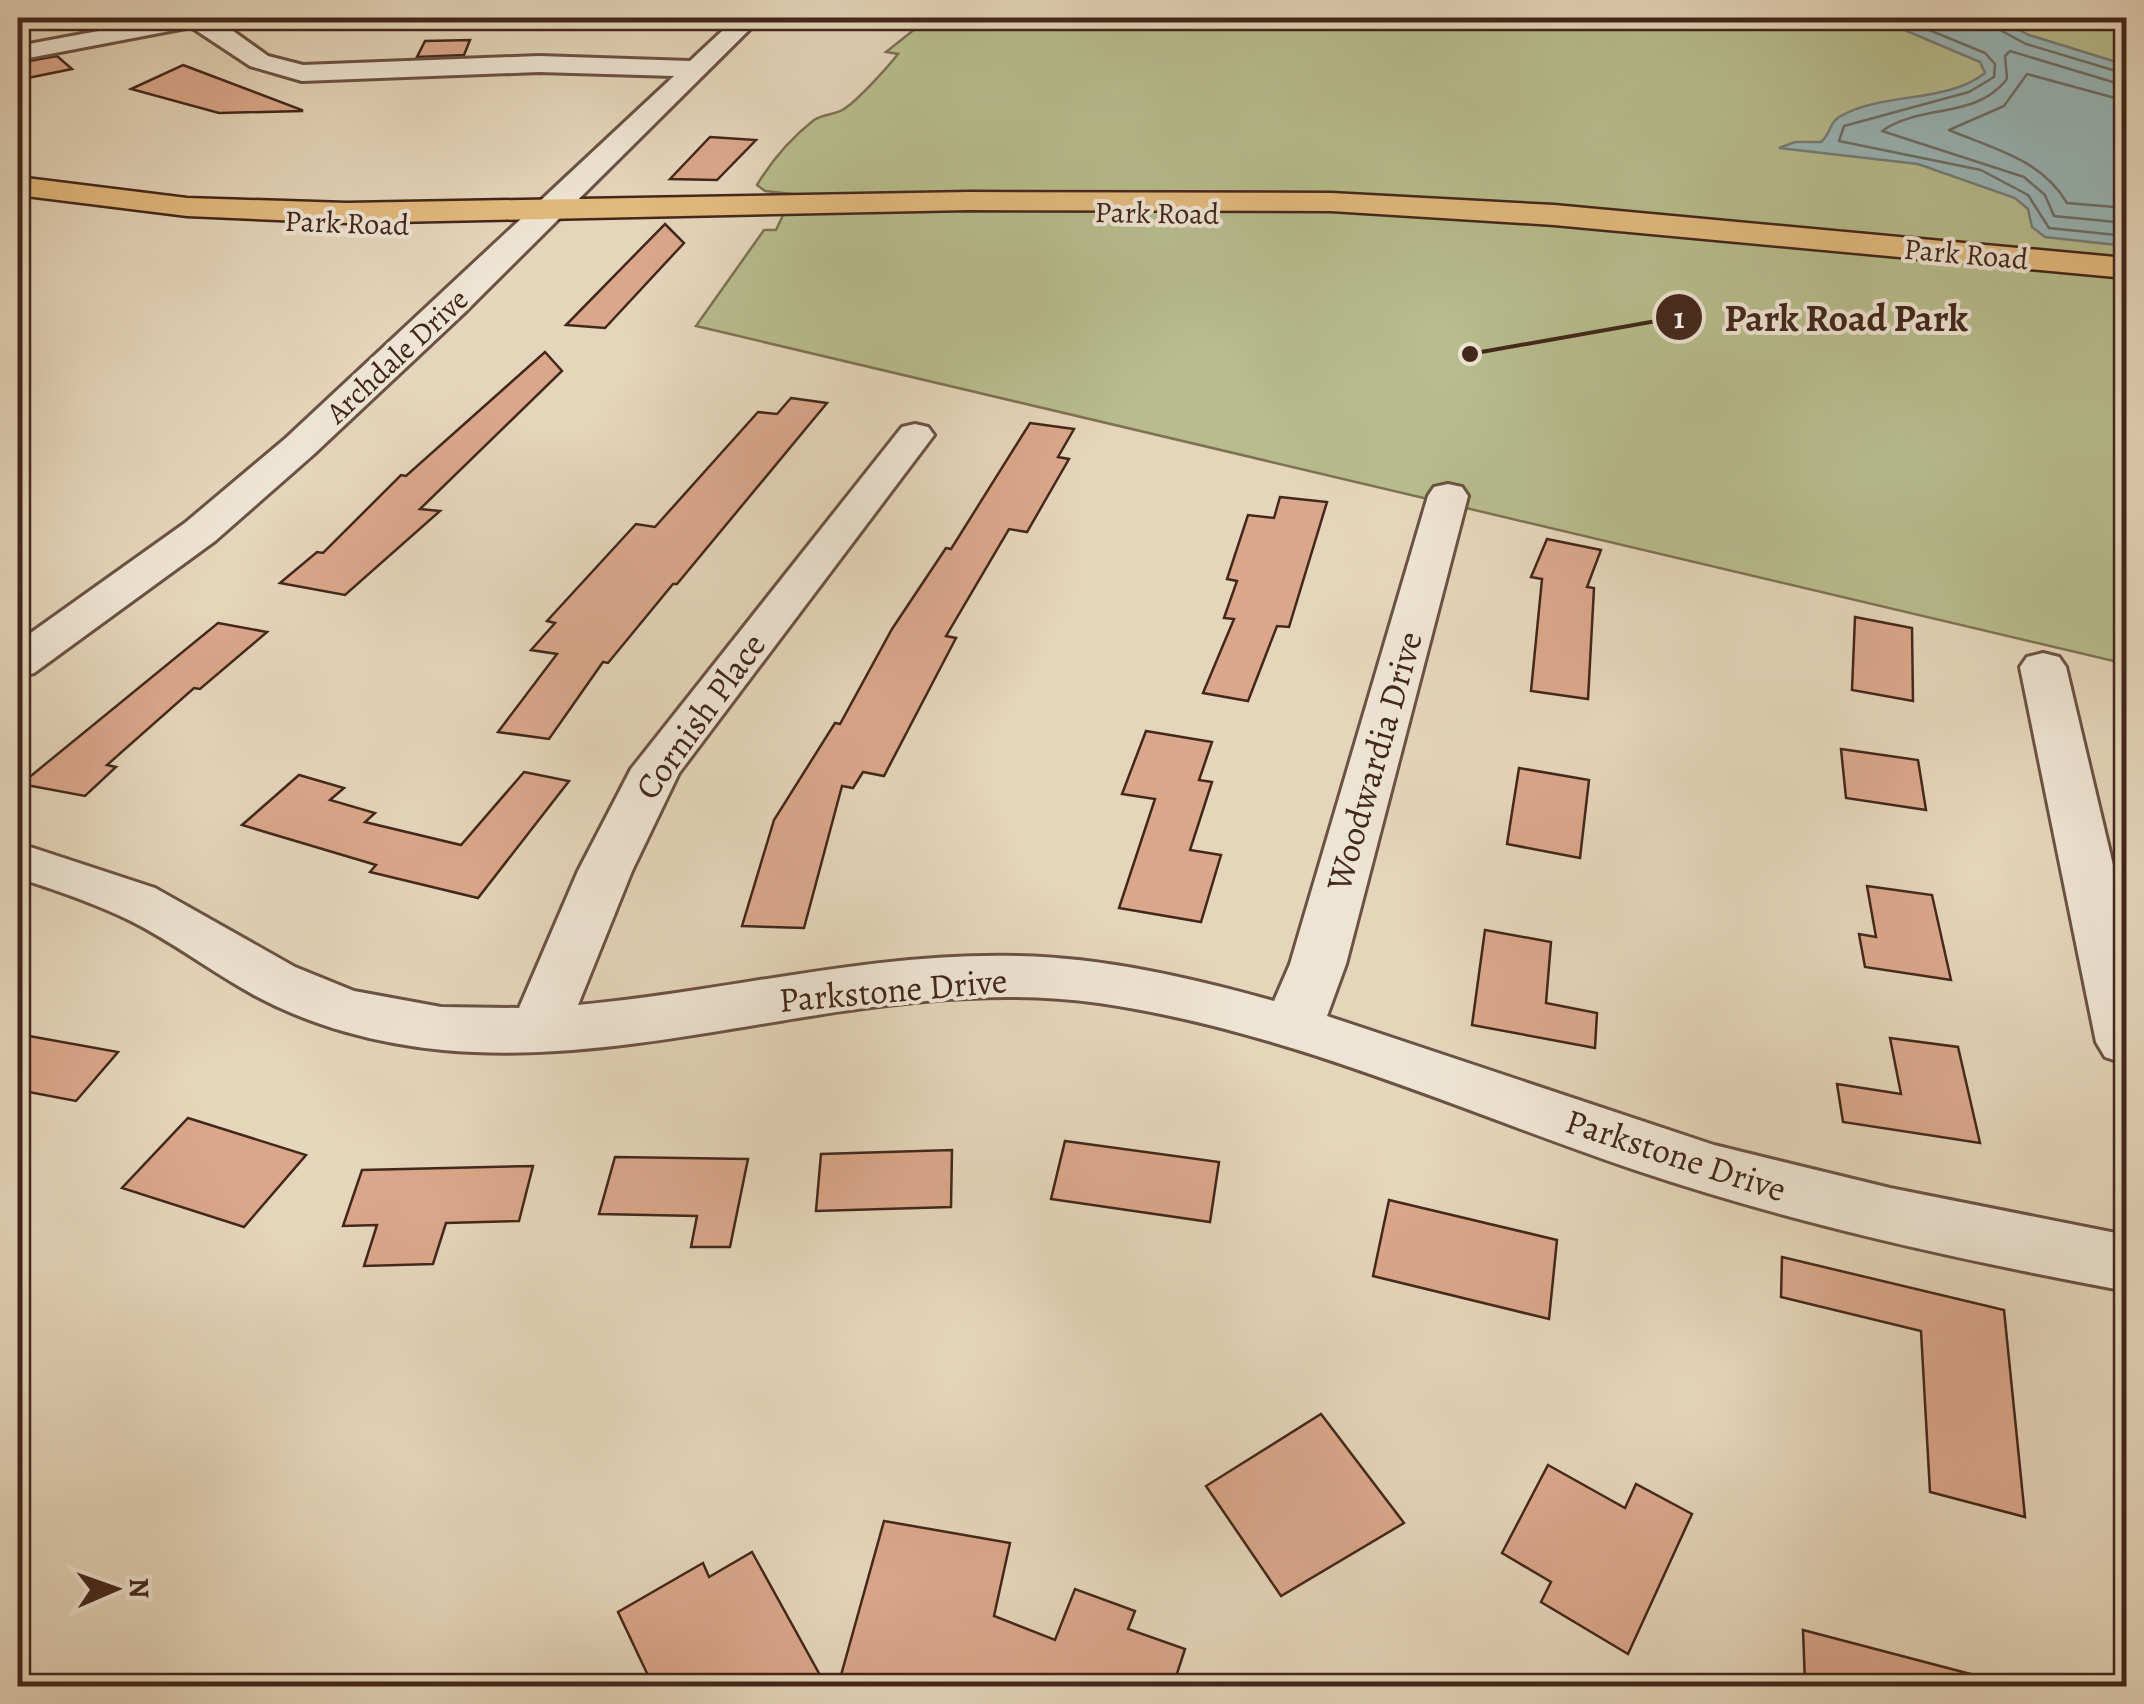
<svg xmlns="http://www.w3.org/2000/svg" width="2144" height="1704" viewBox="0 0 2144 1704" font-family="Alegreya,serif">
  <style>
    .green { fill: #b7bd8e; stroke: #7c7254; stroke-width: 2.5 }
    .water { fill: #99b6b9; stroke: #767d7a; stroke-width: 2.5 }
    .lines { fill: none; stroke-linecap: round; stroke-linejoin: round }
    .shore { stroke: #6e6e6a; stroke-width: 2.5 }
    .stream { stroke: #767d7a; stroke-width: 5 }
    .building { fill: #dba78c; stroke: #42271b; stroke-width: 2.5 }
    .minor-casing { stroke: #6b5243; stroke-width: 6 }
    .major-casing { stroke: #42271b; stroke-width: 5 }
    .minor { fill: #eee4d3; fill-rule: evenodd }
    .major { fill: #e2ba7e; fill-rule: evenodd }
    .labels { text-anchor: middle; stroke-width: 8; stroke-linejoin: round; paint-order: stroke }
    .far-street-label { font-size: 30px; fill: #42271b; stroke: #eee4d3 }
    .street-label { font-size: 35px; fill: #42271b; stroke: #eee4d3 }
    .leader { fill: none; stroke: #42271b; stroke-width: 4 }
    .callout-dot { fill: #42271b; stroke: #eee4d3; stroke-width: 4 }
    .mark-label { font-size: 30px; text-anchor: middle; font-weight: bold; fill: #fff }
    .callout-label { font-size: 38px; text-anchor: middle; font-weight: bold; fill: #42271b; stroke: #eee4d3; stroke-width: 8; stroke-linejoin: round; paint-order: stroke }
  </style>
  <rect width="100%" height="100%" fill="#e5d5bb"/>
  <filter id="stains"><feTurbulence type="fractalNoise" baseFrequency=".002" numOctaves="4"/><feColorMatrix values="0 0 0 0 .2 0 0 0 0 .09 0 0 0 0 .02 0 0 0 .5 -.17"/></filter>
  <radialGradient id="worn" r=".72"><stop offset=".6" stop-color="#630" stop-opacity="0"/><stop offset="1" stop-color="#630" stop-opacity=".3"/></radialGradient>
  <path class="green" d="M 906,18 L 2126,18 L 2126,664 L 696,326 L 764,230 L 776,230 L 793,194 L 765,191 L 757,185 C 772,160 791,138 814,120 C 823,114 835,115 844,109 C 858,100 887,68 898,54 L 886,52 L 920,25 Z"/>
  <path class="water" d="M 1876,18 L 1996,18 L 2029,35 L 2126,65 L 2126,246 L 2045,237 L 2032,227 L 2028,209 L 2015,198 L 1918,164 L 1779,148 L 1795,142 L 1821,142 C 1830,135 1829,123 1839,117 C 1883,91 1946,104 1985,73 L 1980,62 Z"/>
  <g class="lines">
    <g class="shore">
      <path d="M 1900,18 L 1985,53 L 1995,64 L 1994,77 L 1969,92 L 1844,126 L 1839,141 L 1981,170 L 2028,195 L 2049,228 L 2126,236"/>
      <path d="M 1994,18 L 1998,29 L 2026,44 L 2126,74"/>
      <path d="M 2126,86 L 2010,51 L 2005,56 L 2007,79 C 1975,120 1922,103 1882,131 L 2024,177 L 2045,195 L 2054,216 L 2126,223"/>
      <path d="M 2126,101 L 2027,74 L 2004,106 L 1949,130 C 1994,149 2041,159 2067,203 L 2126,208"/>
    </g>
    <path class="stream" d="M 789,28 L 831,18"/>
  </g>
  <g class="building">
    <path d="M 470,40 L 464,55 L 417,57 L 425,41 Z"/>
    <path d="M 57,56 L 72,69 L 18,80 L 18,63 Z"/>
    <path d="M 183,65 L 302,110 L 302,111 L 219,113 L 131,89 Z"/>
    <path d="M 710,137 L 756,140 L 717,180 L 670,179 Z"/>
    <path d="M 665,224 L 684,243 L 605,328 L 566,325 Z"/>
    <path d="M 545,352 L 562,371 L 420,509 L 440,511 L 345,595 L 280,583 L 317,552 L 323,553 L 401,475 L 406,476 Z"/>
    <path d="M 791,398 L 827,403 L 677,584 L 673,584 L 608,663 L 603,662 L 549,739 L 498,732 L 557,654 L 531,650 L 555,623 L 547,621 L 636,524 L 655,527 L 758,412 L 777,414 Z"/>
    <path d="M 1030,423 L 1074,429 L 1058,457 L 1069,459 L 1027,532 L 1009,529 L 946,636 L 956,638 L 884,776 L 863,772 L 853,788 L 842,786 L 804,928 L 742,926 L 774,820 L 835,723 L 840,724 L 892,629 L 946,548 L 951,549 Z"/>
    <path d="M 1280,497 L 1327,502 L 1289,627 L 1277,626 L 1248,701 L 1203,693 L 1234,619 L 1224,618 L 1237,581 L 1227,579 L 1248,515 L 1274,518 Z"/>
    <path d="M 1547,539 L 1601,550 L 1587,587 L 1594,588 L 1588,699 L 1531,691 L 1542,579 L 1531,577 Z"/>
    <path d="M 1855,617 L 1912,628 L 1913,701 L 1852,690 Z"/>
    <path d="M 218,623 L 267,632 L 200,689 L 194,688 L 107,765 L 116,767 L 85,796 L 21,784 Z"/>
    <path d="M 1146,731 L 1212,742 L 1199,780 L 1212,782 L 1190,850 L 1221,855 L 1201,922 L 1119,908 L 1155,799 L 1122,794 Z"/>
    <path d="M 1841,749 L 1918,760 L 1926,810 L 1846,798 Z"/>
    <path d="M 1519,768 L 1589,780 L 1580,858 L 1507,844 Z"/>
    <path d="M 524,772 L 569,781 L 478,898 L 370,872 L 376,865 L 242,825 L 299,775 L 344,788 L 330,800 L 375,813 L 365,822 L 461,845 Z"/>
    <path d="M 1867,886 L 1932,895 L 1951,980 L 1865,967 L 1859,934 L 1876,937 Z"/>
    <path d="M 1485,930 L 1551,942 L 1546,1003 L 1597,1013 L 1595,1048 L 1472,1025 Z"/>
    <path d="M 18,1034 L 118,1052 L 76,1101 L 18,1090 Z"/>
    <path d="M 1890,1038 L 1958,1047 L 1980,1143 L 1843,1122 L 1837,1084 L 1901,1094 Z"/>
    <path d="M 188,1118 L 306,1155 L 244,1227 L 122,1188 Z"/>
    <path d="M 1065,1141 L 1219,1162 L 1210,1222 L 1051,1199 Z"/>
    <path d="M 952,1150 L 951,1207 L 816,1211 L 821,1154 Z"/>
    <path d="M 615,1157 L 748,1159 L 730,1247 L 691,1247 L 697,1216 L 599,1214 Z"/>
    <path d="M 533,1166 L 519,1221 L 446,1223 L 433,1264 L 364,1266 L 377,1225 L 343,1226 L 362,1170 Z"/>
    <path d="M 1389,1200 L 1557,1240 L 1549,1319 L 1373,1276 Z"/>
    <path d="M 1782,1257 L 2004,1310 L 2025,1517 L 1930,1492 L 1921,1331 L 1781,1297 Z"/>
    <path d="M 1321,1414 L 1404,1523 L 1281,1596 L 1206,1486 Z"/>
    <path d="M 1548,1465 L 1625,1508 L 1636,1484 L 1692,1514 L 1628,1654 L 1541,1602 L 1551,1582 L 1502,1553 Z"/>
    <path d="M 884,1521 L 1010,1543 L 994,1616 L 1055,1640 L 1075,1589 L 1135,1611 L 1128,1629 L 1185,1649 L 1173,1686 L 838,1686 Z"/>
    <path d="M 752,1552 L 826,1686 L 653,1686 L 618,1612 L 703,1563 L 709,1577 Z"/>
    <path d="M 1803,1630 L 1978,1676 L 1976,1686 L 1818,1686 L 1805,1683 Z"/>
  </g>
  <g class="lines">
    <defs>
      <g id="minor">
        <path d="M 168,18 L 215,18 L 268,56 L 303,65 L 539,56 L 690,61 L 736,18 L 761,18 L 463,314 L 314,454 L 215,541 L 34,673 L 18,677 L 18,642 L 185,523 L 286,438 L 674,76 L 539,72 L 302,81 L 250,66 L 191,27 L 18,60 L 18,46 Z"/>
        <path d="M 915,424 L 928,427 L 934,435 L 679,773 L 632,871 L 578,1005 C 725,992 870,952 1019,956 C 1105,958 1192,978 1274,1001 L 1290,964 L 1428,496 L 1434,487 L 1448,484 L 1462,487 L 1468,496 L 1346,964 L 1327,1016 L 1714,1145 L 1890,1188 L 2126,1235 L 2126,1291 C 1961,1260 1795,1224 1635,1170 C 1459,1110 1285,1030 1099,1003 C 878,972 664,1070 443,1050 C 378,1044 311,1026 254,995 C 212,972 173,942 131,921 C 94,903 56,890 18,878 L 18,843 L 155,888 L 295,967 L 354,991 L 441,1007 L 519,1008 L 578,871 L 631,769 L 902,427 Z"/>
        <path d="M 2043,653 L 2059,657 L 2066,667 L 2126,920 L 2126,1064 L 2105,1057 L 2096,1042 L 2020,667 L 2027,657 Z"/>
      </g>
      <path id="major" d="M 18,177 L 187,198 L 347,203 L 969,192 L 1331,193 L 1554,205 L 2126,258 L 2126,278 L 1554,225 L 1331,211 L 969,210 L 347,223 L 187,216 L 18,195 Z"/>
    </defs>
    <use href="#minor" class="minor-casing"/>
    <use href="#major" class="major-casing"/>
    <use href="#minor" class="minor"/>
    <use href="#major" class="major"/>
  </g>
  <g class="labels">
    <g class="far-street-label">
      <text transform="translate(1157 213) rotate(1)" y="10">Park Road</text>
      <text transform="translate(347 223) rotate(2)" y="10">Park Road</text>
      <text transform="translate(1966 254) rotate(5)" y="10">Park Road</text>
      <text transform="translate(397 356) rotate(-43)" y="10">Archdale Drive</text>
    </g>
    <g class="street-label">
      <text transform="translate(700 716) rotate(-54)" y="12">Cornish Place</text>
      <text transform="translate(1374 761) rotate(-74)" y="12">Woodwardia Drive</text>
      <text transform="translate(893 990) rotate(-5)" y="12">Parkstone Drive</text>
      <text transform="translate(1676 1155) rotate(18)" y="12">Parkstone Drive</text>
    </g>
  </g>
  <path class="leader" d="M1470 354L1679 317"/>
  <g class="callout-dot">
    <circle cx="1470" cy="354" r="10"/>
    <circle cx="1679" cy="317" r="25"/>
  </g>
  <g class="mark-label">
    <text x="1679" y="328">1</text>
  </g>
  <g class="callout-label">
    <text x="1846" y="331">Park Road Park</text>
  </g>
  <rect width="2144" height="1704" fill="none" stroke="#e5d5bb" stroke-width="60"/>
  <rect x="20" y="20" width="2104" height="1664" fill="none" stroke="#42271b" stroke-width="5"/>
  <rect x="30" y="30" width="2084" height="1644" fill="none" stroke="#42271b" stroke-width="2.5"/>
  <g transform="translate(115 1589) rotate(88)" stroke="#eee4d3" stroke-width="8" paint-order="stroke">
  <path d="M0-8L18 38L0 25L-18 38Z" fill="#42271b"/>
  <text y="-15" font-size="28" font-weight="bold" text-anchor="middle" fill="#42271b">N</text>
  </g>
  <rect width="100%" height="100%" filter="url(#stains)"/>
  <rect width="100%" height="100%" fill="url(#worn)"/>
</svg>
